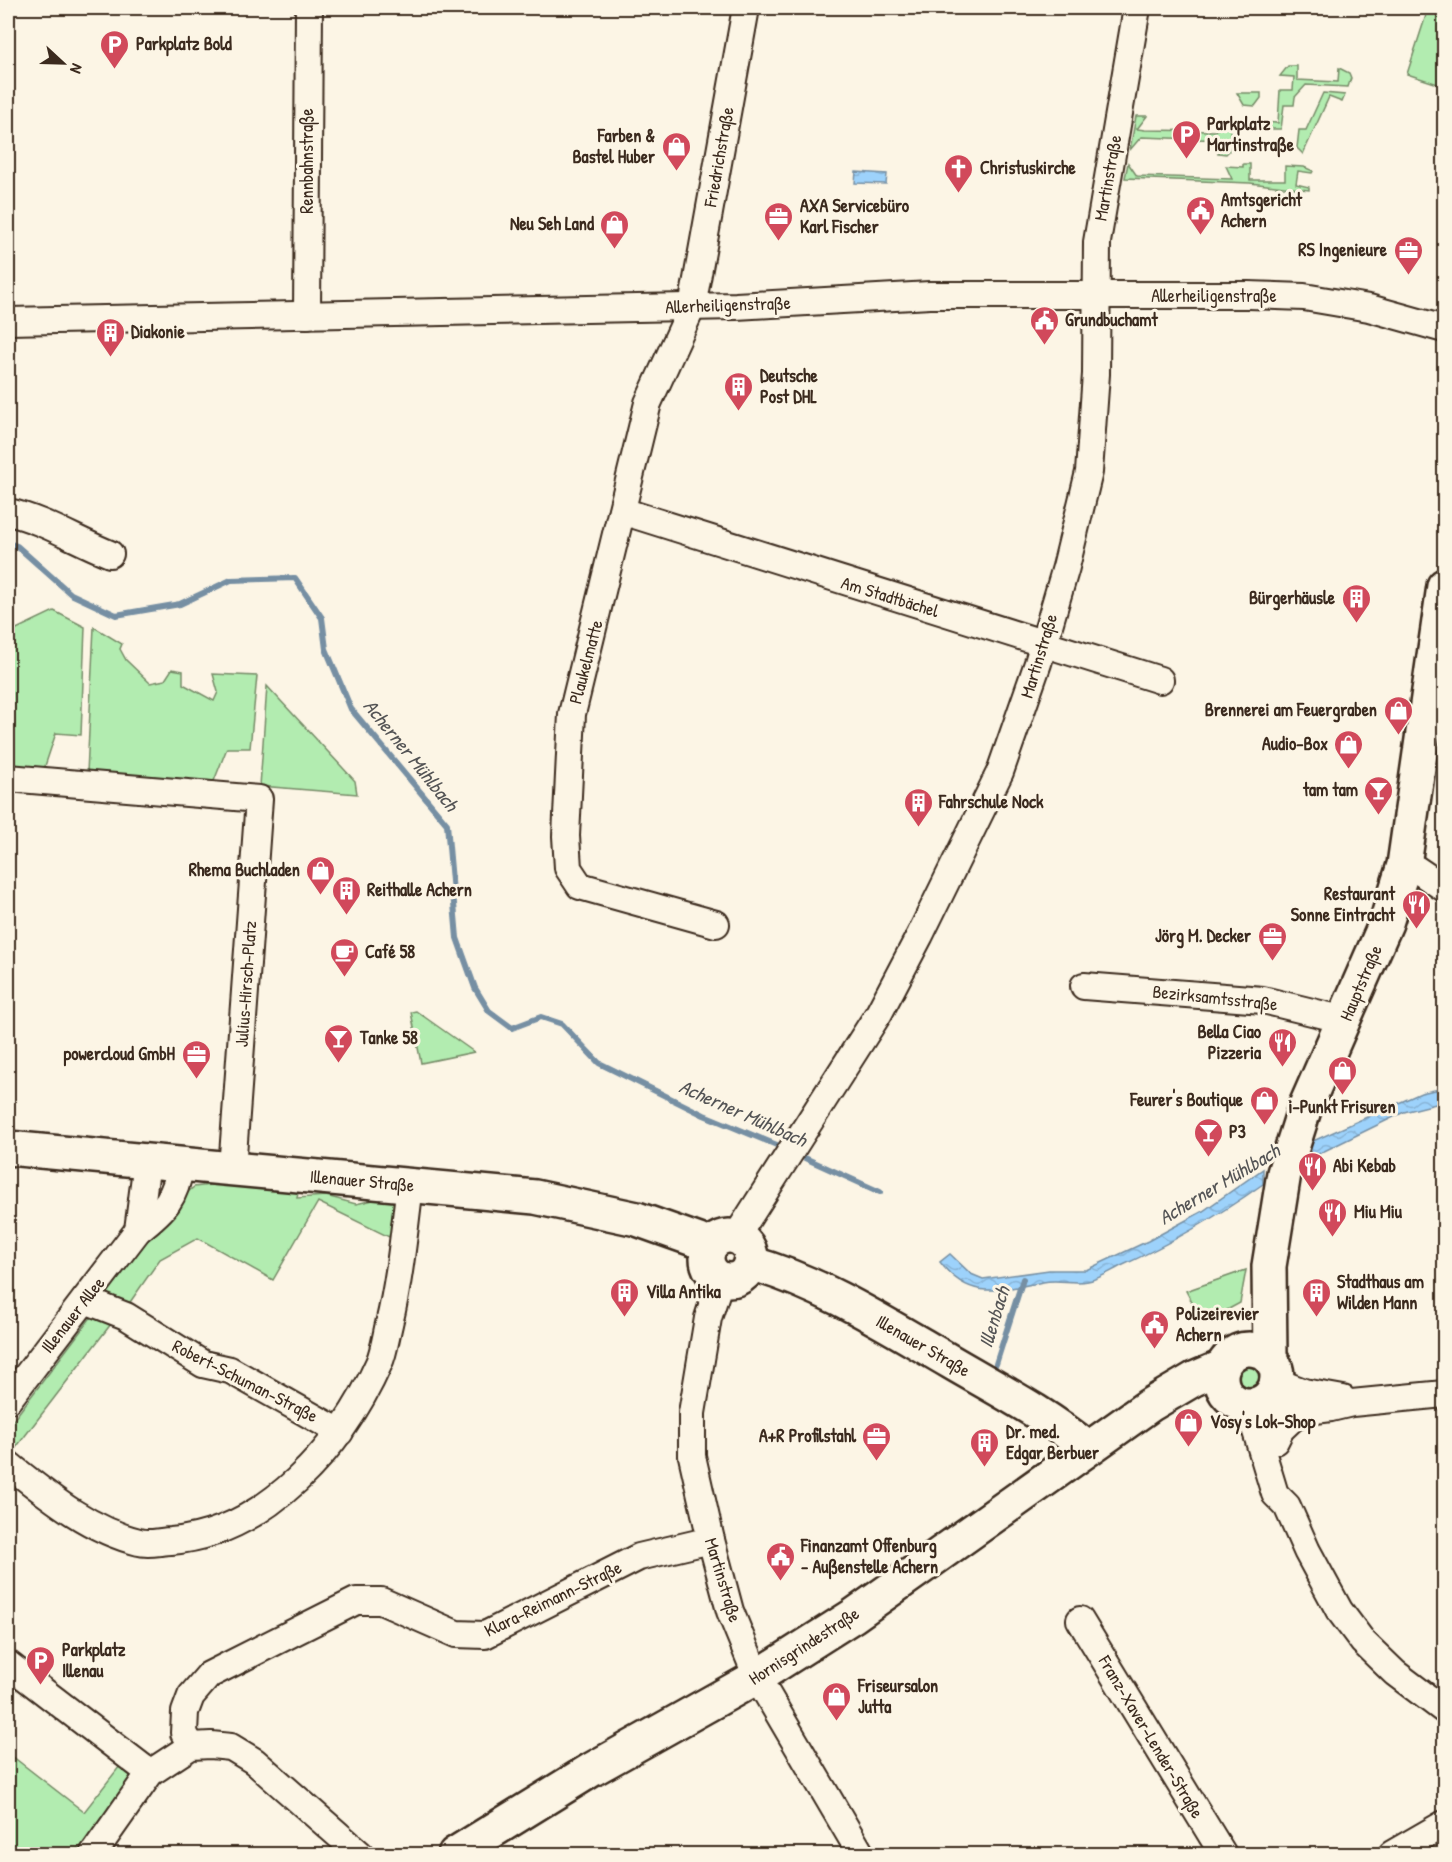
<svg xmlns="http://www.w3.org/2000/svg" width="1452" height="1862" viewBox="0 0 1452 1862" font-family="'Patrick Hand',sans-serif">
  <style>
    .green { fill: #b2ecb0; stroke: #768b67; stroke-width: 1.5 }
    .water { fill: url(#water-waves); stroke: #768fa3; stroke-width: 1.5 }
    .lines { fill: none; stroke-linecap: round; stroke-linejoin: round }
    .stream { stroke: #768fa3; stroke-width: 6 }
    .minor-casing { stroke: #3b2a1e; stroke-width: 30 }
    .major-casing { stroke: #3b2a1e; stroke-width: 38 }
    .minor { stroke: #fcf5e5; stroke-width: 26 }
    .major { stroke: #fcf5e5; stroke-width: 33 }
    .labels { text-anchor: middle; stroke-width: 6; stroke-linejoin: round; paint-order: stroke }
    .poi-label { font-size: 18px; font-weight: bold; fill: #3b2a1e; stroke: #fcf5e5; text-anchor: start }
    .street-label { font-size: 18px; fill: #3b2a1e; stroke: #fcf5e5 }
    .water-label { font-size: 20px; font-style: italic; fill: #545455; stroke: #fcf5e5 }
  </style>
  <defs>
    <pattern id="water-waves" width="16" height="10" patternUnits="userSpaceOnUse" patternTransform="scale(1.5)"><rect width="16" height="10" fill="#9dd2fb"/><path d="M0 5q4-4 8 0t8 0" fill="none" stroke="#88b4d7"/></pattern>
  </defs>
  <rect width="100%" height="100%" fill="#fcf5e5"/>
  <filter id="ink" filterUnits="userSpaceOnUse"><feTurbulence type="fractalNoise" baseFrequency=".0167" numOctaves="2"/><feDisplacementMap in="SourceGraphic" scale="12" xChannelSelector="R" yChannelSelector="G"/><feConvolveMatrix kernelMatrix="1 2 1 2 8 2 1 2 1" color-interpolation-filters="sRGB"/></filter>
  <g filter="url(#ink)">
    <g class="green">
      <path d="M 1428,9 L 1444,14 L 1444,86 L 1407,74 Z"/>
      <path d="M 1288,66 L 1297,66 L 1297,80 L 1338,82 L 1339,68 L 1349,73 L 1351,78 L 1348,87 L 1306,85 L 1295,97 L 1294,105 L 1284,105 L 1281,129 L 1256,129 L 1256,122 L 1278,123 L 1280,90 L 1293,90 L 1294,77 L 1280,76 Z"/>
      <path d="M 1237,93 L 1261,93 L 1261,98 L 1255,106 L 1244,105 Z"/>
      <path d="M 1323,93 L 1345,95 L 1342,102 L 1329,97 L 1303,154 L 1297,148 L 1299,130 L 1306,130 Z"/>
      <path d="M 1136,116 L 1147,116 L 1137,129 L 1145,130 L 1215,131 L 1229,118 L 1231,121 L 1229,151 L 1226,154 L 1218,153 L 1227,142 L 1224,140 L 1141,137 L 1130,150 Z"/>
      <path d="M 1128,163 L 1137,176 L 1232,179 L 1226,166 L 1243,167 L 1243,164 L 1250,164 L 1250,180 L 1285,180 L 1285,166 L 1304,167 L 1313,171 L 1312,173 L 1298,171 L 1296,184 L 1309,187 L 1309,190 L 1250,183 L 1125,178 Z"/>
      <path d="M 54,611 L 85,627 L 81,735 L 56,733 L 44,769 L 8,766 L 8,633 Z"/>
      <path d="M 94,627 L 122,644 L 120,649 L 126,660 L 150,683 L 165,680 L 172,669 L 183,671 L 183,684 L 214,701 L 218,692 L 213,674 L 257,676 L 250,748 L 227,748 L 214,781 L 87,773 Z"/>
      <path d="M 267,686 L 355,781 L 357,794 L 260,786 Z"/>
      <path d="M 416,1011 L 474,1052 L 421,1063 L 411,1012 Z"/>
      <path d="M 226,1183 L 299,1188 L 297,1198 L 326,1196 L 356,1204 L 403,1193 L 399,1230 L 389,1237 L 318,1202 L 273,1280 L 198,1238 L 160,1259 L 126,1308 L 105,1300 L 103,1293 L 178,1200 L 194,1187 Z"/>
      <path d="M 1246,1270 L 1240,1303 L 1203,1323 L 1186,1291 Z"/>
      <path d="M 92,1316 L 111,1324 L 8,1458 L 8,1427 Z"/>
      <circle cx="1249" cy="1376" r="11"/>
      <path d="M 8,1753 L 84,1812 L 123,1762 L 135,1773 L 79,1854 L 8,1854 Z"/>
    </g>
    <g class="water">
      <path d="M 856,172 L 887,174 L 886,184 L 855,183 Z"/>
      <path d="M 1444,1088 L 1444,1102 L 1404,1112 L 1306,1160 L 1313,1141 L 1421,1093 Z"/>
      <path d="M 1263,1169 L 1263,1184 C 1218,1216 1172,1243 1121,1266 C 1111,1271 1099,1279 1088,1281 C 1074,1284 1058,1279 1043,1282 C 1000,1290 970,1302 940,1262 L 950,1254 L 971,1274 L 983,1279 L 1049,1270 L 1086,1270 L 1148,1241 L 1203,1211 Z"/>
    </g>
    <g class="lines">
      <g class="stream">
        <path d="M 8,543 L 17,546 L 71,594 L 116,615 L 180,604 L 231,580 L 295,578 L 322,618 L 326,649 L 351,709 L 447,824 L 457,938 L 475,988 L 489,1011 L 512,1028 L 541,1017 L 562,1024 L 599,1063 L 704,1115 L 784,1148"/>
        <path d="M 796,1154 L 880,1192"/>
        <path d="M 996,1364 L 1023,1279"/>
      </g>
      <defs>
        <g id="minor">
          <path d="M 307,315 L 309,8"/>
          <path d="M 8,321 L 736,306 L 930,295 L 1248,295 L 1304,297 L 1369,308 L 1444,329"/>
          <path d="M 622,511 L 1160,680"/>
          <path d="M 8,512 C 44,520 75,540 110,554"/>
          <path d="M 8,778 L 259,799 L 232,1169"/>
          <path d="M 1404,865 L 1416,869 L 1444,888"/>
          <path d="M 716,924 L 580,886 L 568,868 L 566,836 L 572,714 L 648,403 L 692,307 L 746,8"/>
          <path d="M 1084,986 L 1263,1000 L 1345,1020"/>
          <path d="M 138,1230 L 147,1161"/>
          <path d="M 736,1237 L 879,1013 L 920,935 L 1000,772 L 1038,663 L 1066,567 L 1089,472 L 1096,374 L 1097,242 L 1137,8"/>
          <path d="M 721,1278 L 708,1318 L 692,1413 L 692,1456 L 711,1540 L 730,1611 L 757,1677 L 861,1854"/>
          <path d="M 85,1300 L 126,1316 L 203,1364 L 230,1370 L 340,1432"/>
          <path d="M 1277,1382 L 1304,1392 L 1343,1399"/>
          <path d="M 1268,1398 L 1299,1412 L 1331,1408 L 1352,1403 L 1444,1394"/>
          <path d="M 8,1400 L 138,1230 C 166,1208 175,1199 181,1164"/>
          <path d="M 1248,1405 L 1275,1494 L 1287,1506 L 1307,1551 L 1339,1610 L 1363,1642 L 1395,1673 L 1444,1710"/>
          <path d="M 1275,1441 L 1281,1429 L 1299,1412"/>
          <path d="M 8,1464 C 47,1495 89,1530 139,1542 C 149,1545 161,1541 171,1541 C 266,1533 342,1446 379,1363 C 384,1352 386,1336 389,1324 C 400,1278 404,1232 410,1185"/>
          <path d="M 1080,1620 L 1223,1854"/>
          <path d="M 8,1664 L 150,1773"/>
          <path d="M 191,1746 L 184,1733 L 185,1712 L 191,1696 L 209,1675 L 356,1601 L 381,1601 L 456,1634 L 485,1635 L 639,1557 L 711,1540"/>
          <path d="M 93,1854 L 150,1773 L 191,1746 L 211,1745 L 231,1747 L 254,1761 L 360,1854"/>
          <path d="M 1392,1854 L 1444,1824"/>
        </g>
        <g id="major">
          <path d="M 8,1148 L 535,1197 L 637,1219 L 699,1241 L 709,1249"/>
          <circle cx="729" cy="1258" r="22"/>
          <path d="M 750,1263 C 822,1283 887,1325 951,1362 C 997,1389 1046,1414 1087,1448"/>
          <circle cx="1249" cy="1377" r="28"/>
          <path d="M 1270,1358 L 1269,1266 L 1284,1173 L 1304,1110 L 1386,923 L 1404,865 L 1444,586"/>
          <path d="M 455,1854 L 591,1770 L 757,1677 L 853,1616 L 1150,1405 L 1194,1379 L 1222,1367"/>
        </g>
      </defs>
      <use href="#minor" class="minor-casing"/>
      <use href="#major" class="major-casing"/>
      <use href="#minor" class="minor"/>
      <use href="#major" class="major"/>
    </g>
  </g>
  <defs>
    <symbol id="parking-pin" viewBox="-11 -11 22 30"><path d="M0 17L-7.5 6A9.5 9.5 0 1 1 7.5 6Z" fill="#d1495b" stroke="#fcf5e5"/><path d="M-3.5-5.5H1a3.5 3.5 0 0 1 0 7H-1V5.5H-3.5ZM-1-3.4V-.6H.8a1.4 1.4 0 0 0 0-2.8Z" fill="#fff"/></symbol>
    <symbol id="shop-pin" viewBox="-11 -11 22 30"><path d="M0 17L-7.5 6A9.5 9.5 0 1 1 7.5 6Z" fill="#d1495b" stroke="#fcf5e5"/><path d="M-5-2.5h2.3a2.7 3.5 0 0 1 5.4 0H5L5.5 6h-11ZM-1.5-2.5h3a1.5 2.3 0 0 0-3 0Z" fill="#fff"/></symbol>
    <symbol id="church-pin" viewBox="-11 -11 22 30"><path d="M0 17L-7.5 6A9.5 9.5 0 1 1 7.5 6Z" fill="#d1495b" stroke="#fcf5e5"/><path d="M-1.2-6h2.4v3.5h3.3v2.4h-3.3V6h-2.4V-.1h-3.3v-2.4h3.3Z" fill="#fff"/></symbol>
    <symbol id="civic-pin" viewBox="-11 -11 22 30"><path d="M0 17L-7.5 6A9.5 9.5 0 1 1 7.5 6Z" fill="#d1495b" stroke="#fcf5e5"/><path d="M-.6-6.5H3V-4.5H.6V-3L4-1V1h2V6H-6V1h2V-1L-.6-3ZM-1.2 2.5V6h2.4V2.5Z" fill="#fff"/></symbol>
    <symbol id="office-pin" viewBox="-11 -11 22 30"><path d="M0 17L-7.5 6A9.5 9.5 0 1 1 7.5 6Z" fill="#d1495b" stroke="#fcf5e5"/><path d="M-6-3h4V-5.5h4V-3h4V5H-6ZM-1-4.5V-3h2v-1.5ZM-6 0V1H6V0Z" fill="#fff"/></symbol>
    <symbol id="building-pin" viewBox="-11 -11 22 30"><path d="M0 17L-7.5 6A9.5 9.5 0 1 1 7.5 6Z" fill="#d1495b" stroke="#fcf5e5"/><path d="M-4-6H4V6H1V3H-1V6H-4ZM-2.5-4.3h1.7v1.8h-1.7ZM.8-4.3h1.7v1.8H.8ZM-2.5-1h1.7V.8h-1.7ZM.8-1h1.7V.8H.8Z" fill="#fff"/></symbol>
    <symbol id="bar-pin" viewBox="-11 -11 22 30"><path d="M0 17L-7.5 6A9.5 9.5 0 1 1 7.5 6Z" fill="#d1495b" stroke="#fcf5e5"/><path d="M-6-5H6L.8 .8V4.5H3.5V6h-7V4.5H-.8V.8Z" fill="#fff"/></symbol>
    <symbol id="restaurant-pin" viewBox="-11 -11 22 30"><path d="M0 17L-7.5 6A9.5 9.5 0 1 1 7.5 6Z" fill="#d1495b" stroke="#fcf5e5"/><path d="M-5-6h1v4h1v-4h1v4h1v-4h1v5L-1.5 .5V6h-2V.5L-5-1ZM5-6V6H3V1.5H1.5Q1.5-4 5-6Z" fill="#fff"/></symbol>
    <symbol id="cafe-pin" viewBox="-11 -11 22 30"><path d="M0 17L-7.5 6A9.5 9.5 0 1 1 7.5 6Z" fill="#d1495b" stroke="#fcf5e5"/><path d="M-5.5-4.5H6V0H3Q3 3.5 0 3.5H-2.5Q-5.5 3.5-5.5 0ZM3-3.2v2h1.7v-2ZM-6 4.5H4V6H-6Z" fill="#fff"/></symbol>
  </defs>
  <g fill-rule="evenodd">
    <use href="#parking-pin" x="98" y="28" width="33" height="45"/>
    <use href="#parking-pin" x="1170" y="118" width="33" height="45"/>
    <use href="#shop-pin" x="660" y="130" width="33" height="45"/>
    <use href="#church-pin" x="942" y="152" width="33" height="45"/>
    <use href="#civic-pin" x="1184" y="194" width="33" height="45"/>
    <use href="#office-pin" x="762" y="200" width="33" height="45"/>
    <use href="#shop-pin" x="598" y="208" width="33" height="45"/>
    <use href="#office-pin" x="1392" y="234" width="33" height="45"/>
    <use href="#civic-pin" x="1028" y="304" width="33" height="45"/>
    <use href="#building-pin" x="94" y="316" width="33" height="45"/>
    <use href="#building-pin" x="722" y="370" width="33" height="45"/>
    <use href="#building-pin" x="1340" y="582" width="33" height="45"/>
    <use href="#shop-pin" x="1382" y="694" width="33" height="45"/>
    <use href="#shop-pin" x="1332" y="728" width="33" height="45"/>
    <use href="#bar-pin" x="1362" y="774" width="33" height="45"/>
    <use href="#building-pin" x="902" y="786" width="33" height="45"/>
    <use href="#shop-pin" x="304" y="854" width="33" height="45"/>
    <use href="#building-pin" x="330" y="874" width="33" height="45"/>
    <use href="#restaurant-pin" x="1400" y="888" width="33" height="45"/>
    <use href="#office-pin" x="1256" y="920" width="33" height="45"/>
    <use href="#cafe-pin" x="328" y="936" width="33" height="45"/>
    <use href="#bar-pin" x="322" y="1022" width="33" height="45"/>
    <use href="#restaurant-pin" x="1266" y="1026" width="33" height="45"/>
    <use href="#office-pin" x="180" y="1038" width="33" height="45"/>
    <use href="#shop-pin" x="1326" y="1054" width="33" height="45"/>
    <use href="#shop-pin" x="1248" y="1084" width="33" height="45"/>
    <use href="#bar-pin" x="1192" y="1116" width="33" height="45"/>
    <use href="#restaurant-pin" x="1296" y="1150" width="33" height="45"/>
    <use href="#restaurant-pin" x="1316" y="1196" width="33" height="45"/>
    <use href="#building-pin" x="608" y="1276" width="33" height="45"/>
    <use href="#building-pin" x="1300" y="1276" width="33" height="45"/>
    <use href="#civic-pin" x="1138" y="1308" width="33" height="45"/>
    <use href="#shop-pin" x="1172" y="1406" width="33" height="45"/>
    <use href="#office-pin" x="860" y="1420" width="33" height="45"/>
    <use href="#building-pin" x="968" y="1426" width="33" height="45"/>
    <use href="#civic-pin" x="764" y="1540" width="33" height="45"/>
    <use href="#parking-pin" x="24" y="1644" width="33" height="45"/>
    <use href="#shop-pin" x="820" y="1680" width="33" height="45"/>
  </g>
  <g class="labels">
    <g class="poi-label">
      <text x="136" y="50">Parkplatz Bold</text>
      <text x="1207" y="130">Parkplatz<tspan x="1207" dy="21">Martinstraße</tspan></text>
      <text x="655" y="142" text-anchor="end">Farben &amp;<tspan x="655" dy="21">Bastel Huber</tspan></text>
      <text x="980" y="174">Christuskirche</text>
      <text x="1221" y="206">Amtsgericht<tspan x="1221" dy="21">Achern</tspan></text>
      <text x="800" y="212">AXA Servicebüro<tspan x="800" dy="21">Karl Fischer</tspan></text>
      <text x="594" y="230" text-anchor="end">Neu Seh Land</text>
      <text x="1387" y="256" text-anchor="end">RS Ingenieure</text>
      <text x="1065" y="326">Grundbuchamt</text>
      <text x="131" y="338">Diakonie</text>
      <text x="760" y="382">Deutsche<tspan x="760" dy="21">Post DHL</tspan></text>
      <text x="1335" y="604" text-anchor="end">Bürgerhäusle</text>
      <text x="1377" y="716" text-anchor="end">Brennerei am Feuergraben</text>
      <text x="1328" y="750" text-anchor="end">Audio-Box</text>
      <text x="1358" y="796" text-anchor="end">tam tam</text>
      <text x="939" y="808">Fahrschule Nock</text>
      <text x="300" y="876" text-anchor="end">Rhema Buchladen</text>
      <text x="367" y="896">Reithalle Achern</text>
      <text x="1395" y="900" text-anchor="end">Restaurant<tspan x="1395" dy="21">Sonne Eintracht</tspan></text>
      <text x="1251" y="942" text-anchor="end">Jörg M. Decker</text>
      <text x="365" y="958">Café 58</text>
      <text x="1261" y="1038" text-anchor="end">Bella Ciao<tspan x="1261" dy="21">Pizzeria</tspan></text>
      <text x="360" y="1044">Tanke 58</text>
      <text x="175" y="1060" text-anchor="end">powercloud GmbH</text>
      <text x="1243" y="1106" text-anchor="end">Feurer's Boutique</text>
      <text x="1342" y="1113" text-anchor="middle">i-Punkt Frisuren</text>
      <text x="1229" y="1138">P3</text>
      <text x="1333" y="1172">Abi Kebab</text>
      <text x="1354" y="1218">Miu Miu</text>
      <text x="1337" y="1288">Stadthaus am<tspan x="1337" dy="21">Wilden Mann</tspan></text>
      <text x="646" y="1298">Villa Antika</text>
      <text x="1176" y="1320">Polizeirevier<tspan x="1176" dy="21">Achern</tspan></text>
      <text x="1210" y="1428">Vosy's Lok-Shop</text>
      <text x="1006" y="1438">Dr. med.<tspan x="1006" dy="21">Edgar Berbuer</tspan></text>
      <text x="856" y="1442" text-anchor="end">A+R Profilstahl</text>
      <text x="801" y="1552">Finanzamt Offenburg<tspan x="801" dy="21">- Außenstelle Achern</tspan></text>
      <text x="62" y="1656">Parkplatz<tspan x="62" dy="21">Illenau</tspan></text>
      <text x="858" y="1692">Friseursalon<tspan x="858" dy="21">Jutta</tspan></text>
    </g>
    <g class="street-label">
      <text transform="translate(719 157) rotate(-80)" y="6">Friedrichstraße</text>
      <text transform="translate(307 161) rotate(-90)" y="6">Rennbahnstraße</text>
      <text transform="translate(1108 178) rotate(-80)" y="6">Martinstraße</text>
      <text x="1214" y="302">Allerheiligenstraße</text>
      <text transform="translate(728 305) rotate(-2)" y="6">Allerheiligenstraße</text>
      <text transform="translate(890 597) rotate(17)" y="6">Am Stadtbächel</text>
      <text transform="translate(1039 656) rotate(-73)" y="6">Martinstraße</text>
      <text transform="translate(586 662) rotate(-75)" y="6">Plaukelmatte</text>
      <text transform="translate(1361 983) rotate(-67)" y="6">Hauptstraße</text>
      <text transform="translate(246 984) rotate(-86)" y="6">Julius-Hirsch-Platz</text>
      <text transform="translate(1215 998) rotate(6)" y="6">Bezirksamtsstraße</text>
      <text transform="translate(362 1181) rotate(5)" y="6">Illenauer Straße</text>
      <text transform="translate(73 1315) rotate(-52)" y="6">Illenauer Allee</text>
      <text transform="translate(923 1346) rotate(30)" y="6">Illenauer Straße</text>
      <text transform="translate(245 1381) rotate(27)" y="6">Robert-Schuman-Straße</text>
      <text transform="translate(723 1580) rotate(73)" y="6">Martinstraße</text>
      <text transform="translate(553 1599) rotate(-26)" y="6">Klara-Reimann-Straße</text>
      <text transform="translate(804 1646) rotate(-33)" y="6">Hornisgrindestraße</text>
      <text transform="translate(1151 1737) rotate(59)" y="6">Franz-Xaver-Lender-Straße</text>
    </g>
    <g class="water-label">
      <text transform="translate(411 755) rotate(51)" y="7">Acherner Mühlbach</text>
      <text transform="translate(743 1113) rotate(24)" y="7">Acherner Mühlbach</text>
      <text transform="translate(1219 1184) rotate(-31)" y="7">Acherner Mühlbach</text>
      <text transform="translate(994 1317) rotate(-73)" y="7">Illenbach</text>
    </g>
  </g>
  <rect width="1452" height="1862" fill="none" stroke="#fcf5e5" stroke-width="30"/>
  <rect x="15" y="15" width="1422" height="1832" fill="none" stroke="#3b2a1e" stroke-width="2" filter="url(#ink)"/>
  <g transform="translate(63 63) rotate(112)" stroke="#fcf5e5" stroke-width="4.5" paint-order="stroke">
  <path d="M0-4.5L10 22L0 15L-10 22Z" fill="#3b2a1e"/>
  <text y="-9" font-size="16" font-weight="bold" text-anchor="middle" fill="#3b2a1e">N</text>
  </g>
</svg>
